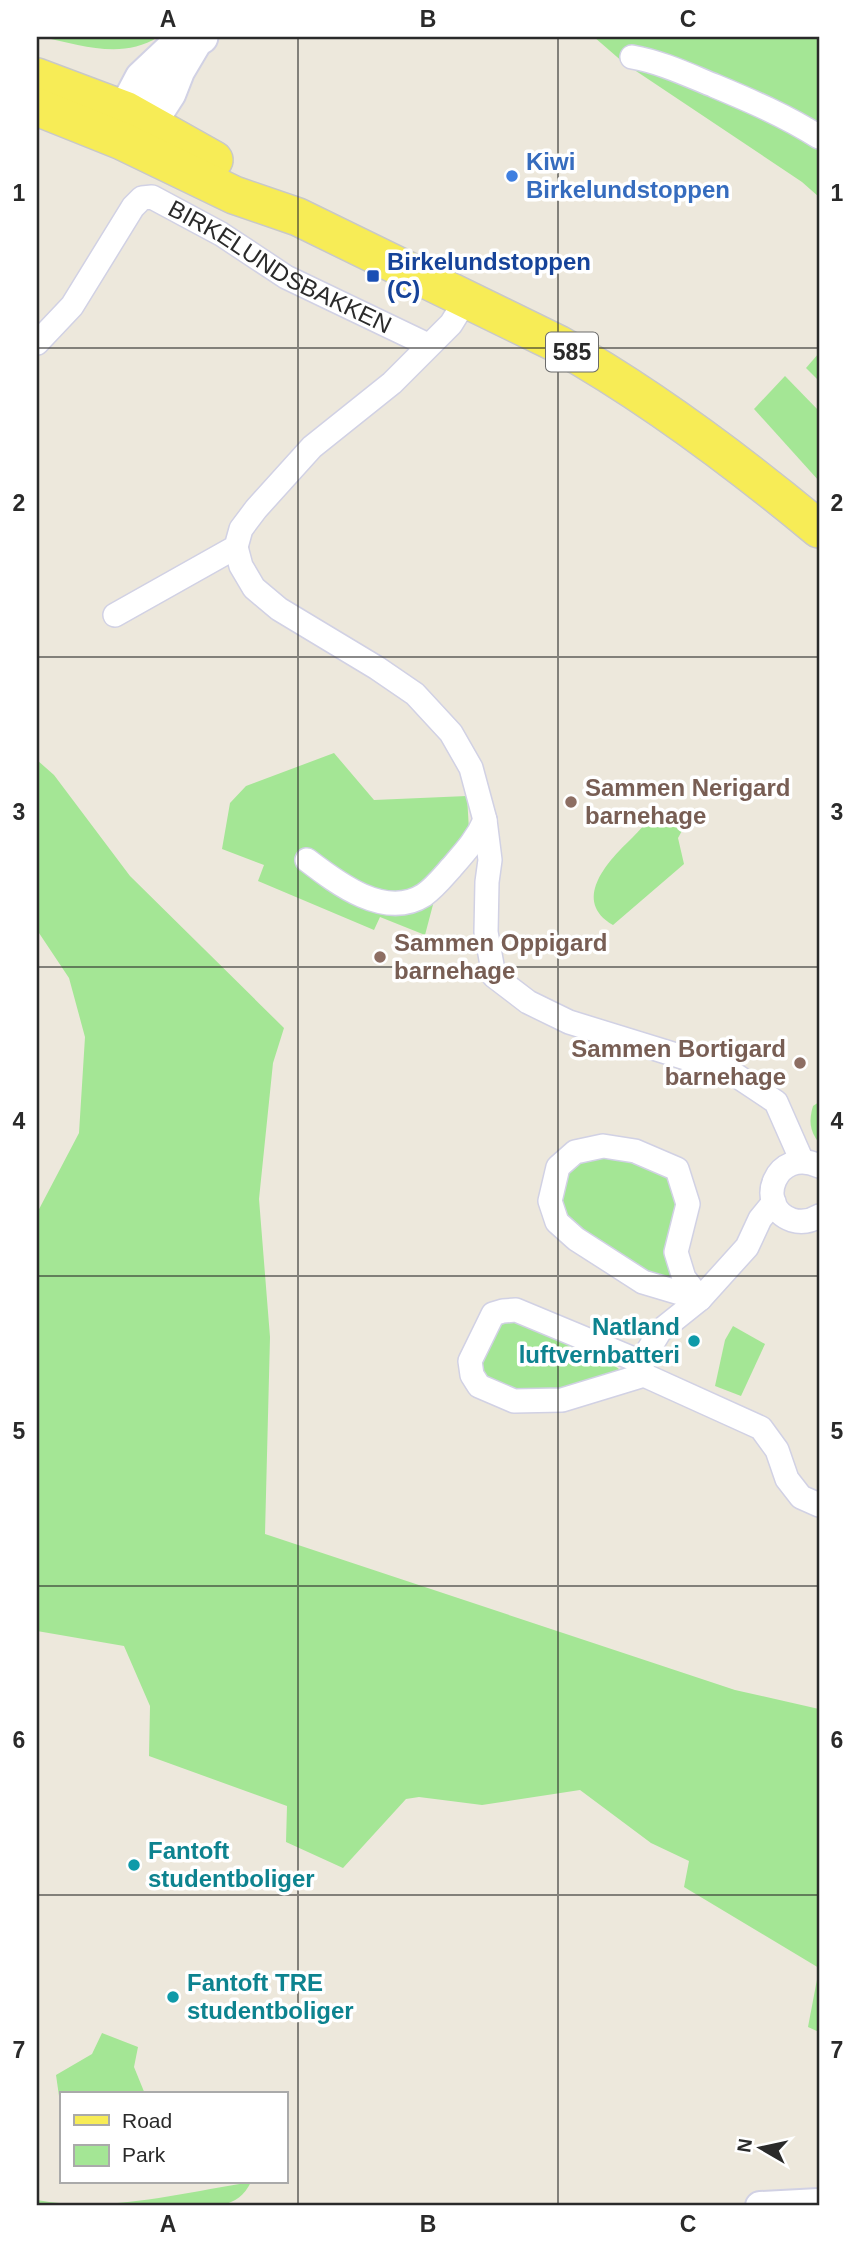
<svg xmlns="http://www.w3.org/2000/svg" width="856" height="2243" viewBox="0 0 856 2243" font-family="Helvetica,sans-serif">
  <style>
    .green { fill: #a4e695 }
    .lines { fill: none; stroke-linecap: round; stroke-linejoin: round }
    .minor-casing { stroke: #d1d1e4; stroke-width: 26 }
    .tertiary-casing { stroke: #d1d1e4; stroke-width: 32 }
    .secondary-casing { stroke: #d1d1e4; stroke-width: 37 }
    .primary-casing { stroke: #c8c8c8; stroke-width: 40 }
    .minor { stroke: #fff; stroke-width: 23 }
    .tertiary { stroke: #fff; stroke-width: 28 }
    .secondary { stroke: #fff; stroke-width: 33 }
    .primary { stroke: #f7ec56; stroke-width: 37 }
    .grid { fill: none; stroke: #2a2a2a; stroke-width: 2; stroke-opacity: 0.55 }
    .shop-dot { fill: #3f7fe0; stroke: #fff; stroke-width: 2.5 }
    .transit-dot { fill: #1a4fb4; stroke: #fff; stroke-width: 2.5 }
    .education-dot { fill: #8d6e63; stroke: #fff; stroke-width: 2.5 }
    .culture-dot { fill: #0f9aa8; stroke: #fff; stroke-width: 2.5 }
    .labels { text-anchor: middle; stroke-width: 7; stroke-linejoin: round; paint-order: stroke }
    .shield { fill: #fff; stroke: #6a6a6a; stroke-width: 2 }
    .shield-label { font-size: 23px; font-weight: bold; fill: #2a2a2a }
    .shop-label { font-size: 24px; font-weight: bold; fill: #366cbe; stroke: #fff; text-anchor: start }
    .transit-label { font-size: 24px; font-weight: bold; fill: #164399; stroke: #fff; text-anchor: start }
    .street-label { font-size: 24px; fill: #2a2a2a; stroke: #fff }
    .education-label { font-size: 24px; font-weight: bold; fill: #785e54; stroke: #fff; text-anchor: start }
    .culture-label { font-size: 24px; font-weight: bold; fill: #0d838f; stroke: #fff; text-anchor: start }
    .neatline { fill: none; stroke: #2a2a2a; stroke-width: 2.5 }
    .grid-label { font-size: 23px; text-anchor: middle; font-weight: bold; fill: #2a2a2a }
  </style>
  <rect width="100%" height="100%" fill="#ede8dc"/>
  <g class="green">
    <path d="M 42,37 L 158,37 C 122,60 81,45 42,37 Z"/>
    <path d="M 594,37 L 819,37 L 819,197 L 802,182 L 624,63 Z"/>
    <path d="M 819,353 L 819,381 L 806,368 Z"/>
    <path d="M 785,376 L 819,411 L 819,481 L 754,409 Z"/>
    <path d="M 334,753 L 374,800 L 467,796 L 469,830 L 435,897 L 425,935 L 380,917 L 374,930 L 258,881 L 264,865 L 222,849 L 230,803 L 246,786 Z"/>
    <path d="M 37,760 L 54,775 L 130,876 L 284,1028 L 273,1063 L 259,1199 L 270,1337 L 265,1534 L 735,1690 L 819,1709 L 819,1968 L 684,1887 L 689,1861 L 651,1843 L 580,1790 L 482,1805 L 419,1797 L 406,1799 L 343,1868 L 286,1842 L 287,1806 L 149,1756 L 150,1706 L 124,1646 L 37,1631 L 37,1213 L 79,1133 L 85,1037 L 69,978 L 37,930 Z"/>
    <path d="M 689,818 L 678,838 L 684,864 L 613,925 C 572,901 606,863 630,840 C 636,835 643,824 650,822 C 662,818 677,819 689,818 Z"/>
    <path d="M 819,1102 L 819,1143 C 809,1130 809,1120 813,1106 Z"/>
    <path d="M 611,1156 L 669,1173 L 682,1200 L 681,1288 L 649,1277 L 572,1224 L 556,1199 C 566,1162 576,1161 611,1156 Z"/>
    <path d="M 519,1320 L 592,1350 L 626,1374 L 549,1393 L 506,1392 L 480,1379 L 477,1360 L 497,1322 Z"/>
    <path d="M 733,1326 L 765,1344 L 741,1396 L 715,1386 L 725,1340 Z"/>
    <path d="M 819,1969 L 819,2032 L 808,2027 Z"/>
    <path d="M 102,2033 L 138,2047 L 134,2067 L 145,2094 L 61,2094 L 61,2110 L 56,2075 L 92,2054 Z"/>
    <path d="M 251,2182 C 244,2196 236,2201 221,2206 L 37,2206 L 37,2200 C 108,2213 181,2193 251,2182 Z"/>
  </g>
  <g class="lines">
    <defs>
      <g id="minor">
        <path d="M 632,57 C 661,62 688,75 715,86 C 751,101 786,116 819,137"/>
        <path id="s1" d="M 37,343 L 72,306 L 133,207 L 142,198 L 152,197 L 221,234 L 286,277 L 428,345"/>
        <path d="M 236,547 L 241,566 L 254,588 L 279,609 L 377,668 L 415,694 L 451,733 L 471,768 L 485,820 L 490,860 L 487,882 L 486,932 L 494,976 L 528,1002 L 569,1022 L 731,1072 L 776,1102 L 802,1161"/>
        <path d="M 115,615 L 236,547 L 241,529 L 256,509 L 312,447 L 392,383 L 451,324 L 467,298"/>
        <path d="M 307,860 C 337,883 385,920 424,895 C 434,888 443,877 451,868 C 465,852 477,839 485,820"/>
        <path d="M 603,1146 L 635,1151 L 677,1169 L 688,1204 L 676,1252 L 684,1278 L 700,1299 L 643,1282 L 576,1239 L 557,1222 L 550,1201 L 558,1167 L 575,1152 Z"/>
        <path d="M 819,1166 C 776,1146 753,1206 792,1220 C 802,1223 811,1221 819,1216"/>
        <path d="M 774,1202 L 760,1219 L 747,1247 L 700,1299 L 660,1331 L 641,1362 L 644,1375 L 761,1428 L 777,1450 L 787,1479 L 801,1497 L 819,1505"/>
        <path d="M 641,1362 L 516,1310 L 503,1311 L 493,1314 L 470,1361 L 472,1375 L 479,1386 L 514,1401 L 562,1400 L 644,1375"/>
      </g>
      <path id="tertiary" d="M 760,2206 L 819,2203"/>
      <g id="secondary">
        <path d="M 122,135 L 125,110 L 142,78 L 178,44 L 201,37"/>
        <path d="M 127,138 L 149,124 L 169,93 L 178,70 L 197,38"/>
      </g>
      <g id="primary">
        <path d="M 37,77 L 125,110 L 214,160"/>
        <path d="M 37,107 L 122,141 L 234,195 L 298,217 L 558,344 C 651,396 737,461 819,529"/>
      </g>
    </defs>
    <use href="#minor" class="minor-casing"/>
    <use href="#tertiary" class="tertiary-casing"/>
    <use href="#secondary" class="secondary-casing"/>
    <use href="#primary" class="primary-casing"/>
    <use href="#minor" class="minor"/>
    <use href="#tertiary" class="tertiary"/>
    <use href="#secondary" class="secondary"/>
    <use href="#primary" class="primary"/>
  </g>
  <path class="grid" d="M 298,37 L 298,2206M 558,37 L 558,2206M 37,348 L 819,348M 37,657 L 819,657M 37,967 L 819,967M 37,1276 L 819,1276M 37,1586 L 819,1586M 37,1895 L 819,1895"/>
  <circle class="shop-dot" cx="512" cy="176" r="7"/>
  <rect class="transit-dot" x="366" y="269" width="14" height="14" rx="3.5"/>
  <g class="education-dot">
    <circle cx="571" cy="802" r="7"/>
    <circle cx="380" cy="957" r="7"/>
    <circle cx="800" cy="1063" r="7"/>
  </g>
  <g class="culture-dot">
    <circle cx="694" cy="1341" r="7"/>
    <circle cx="134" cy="1865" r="7"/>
    <circle cx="173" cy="1997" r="7"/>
  </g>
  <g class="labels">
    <rect class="shield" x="546" y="332.5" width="52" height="39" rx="5"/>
    <g class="shield-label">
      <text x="572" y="360">585</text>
    </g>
    <g class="shop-label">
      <text x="526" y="170">Kiwi<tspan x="526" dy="28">Birkelundstoppen</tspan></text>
    </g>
    <g class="transit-label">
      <text x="387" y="270">Birkelundstoppen<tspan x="387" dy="28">(C)</tspan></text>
    </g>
    <g class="street-label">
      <text dy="8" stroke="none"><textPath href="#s1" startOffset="336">BIRKELUNDSBAKKEN</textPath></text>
    </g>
    <g class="education-label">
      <text x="585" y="796">Sammen Nerigard<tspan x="585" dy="28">barnehage</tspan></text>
      <text x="394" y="951">Sammen Oppigard<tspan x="394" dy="28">barnehage</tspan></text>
      <text x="786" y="1057" text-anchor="end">Sammen Bortigard<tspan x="786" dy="28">barnehage</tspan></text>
    </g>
    <g class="culture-label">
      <text x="680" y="1335" text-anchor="end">Natland<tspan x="680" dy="28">luftvernbatteri</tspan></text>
      <text x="148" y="1859">Fantoft<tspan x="148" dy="28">studentboliger</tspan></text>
      <text x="187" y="1991">Fantoft TRE<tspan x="187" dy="28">studentboliger</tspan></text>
    </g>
  </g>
  <rect width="856" height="2243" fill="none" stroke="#ffffff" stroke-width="77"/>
  <rect x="60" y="2092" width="228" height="91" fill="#ffffff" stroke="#aaaaaa" stroke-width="2"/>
  <rect x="74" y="2115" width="35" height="10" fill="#f7ec56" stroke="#aaaaaa" stroke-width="2"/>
  <text x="122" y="2128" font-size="21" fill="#2a2a2a">Road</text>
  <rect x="74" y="2145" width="35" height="21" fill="#a4e695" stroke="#aaaaaa" stroke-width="2"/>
  <text x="122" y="2162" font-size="21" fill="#2a2a2a">Park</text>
  <g transform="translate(761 2148) rotate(279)" stroke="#ffffff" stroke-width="5" paint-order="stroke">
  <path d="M0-5L12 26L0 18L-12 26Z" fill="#2a2a2a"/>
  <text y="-10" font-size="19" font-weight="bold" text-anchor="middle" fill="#2a2a2a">N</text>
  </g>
  <rect x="38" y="38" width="780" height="2166" class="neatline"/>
  <g class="grid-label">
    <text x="168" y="27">A</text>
    <text x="428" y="27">B</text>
    <text x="688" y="27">C</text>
    <text x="19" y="201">1</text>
    <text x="837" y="201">1</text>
    <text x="19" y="511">2</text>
    <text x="837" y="511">2</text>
    <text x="19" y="820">3</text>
    <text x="837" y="820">3</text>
    <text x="19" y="1129">4</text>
    <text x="837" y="1129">4</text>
    <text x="19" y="1439">5</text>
    <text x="837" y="1439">5</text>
    <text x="19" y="1748">6</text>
    <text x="837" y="1748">6</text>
    <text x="19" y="2058">7</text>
    <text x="837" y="2058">7</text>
    <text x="168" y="2232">A</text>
    <text x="428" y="2232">B</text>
    <text x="688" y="2232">C</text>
  </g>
</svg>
